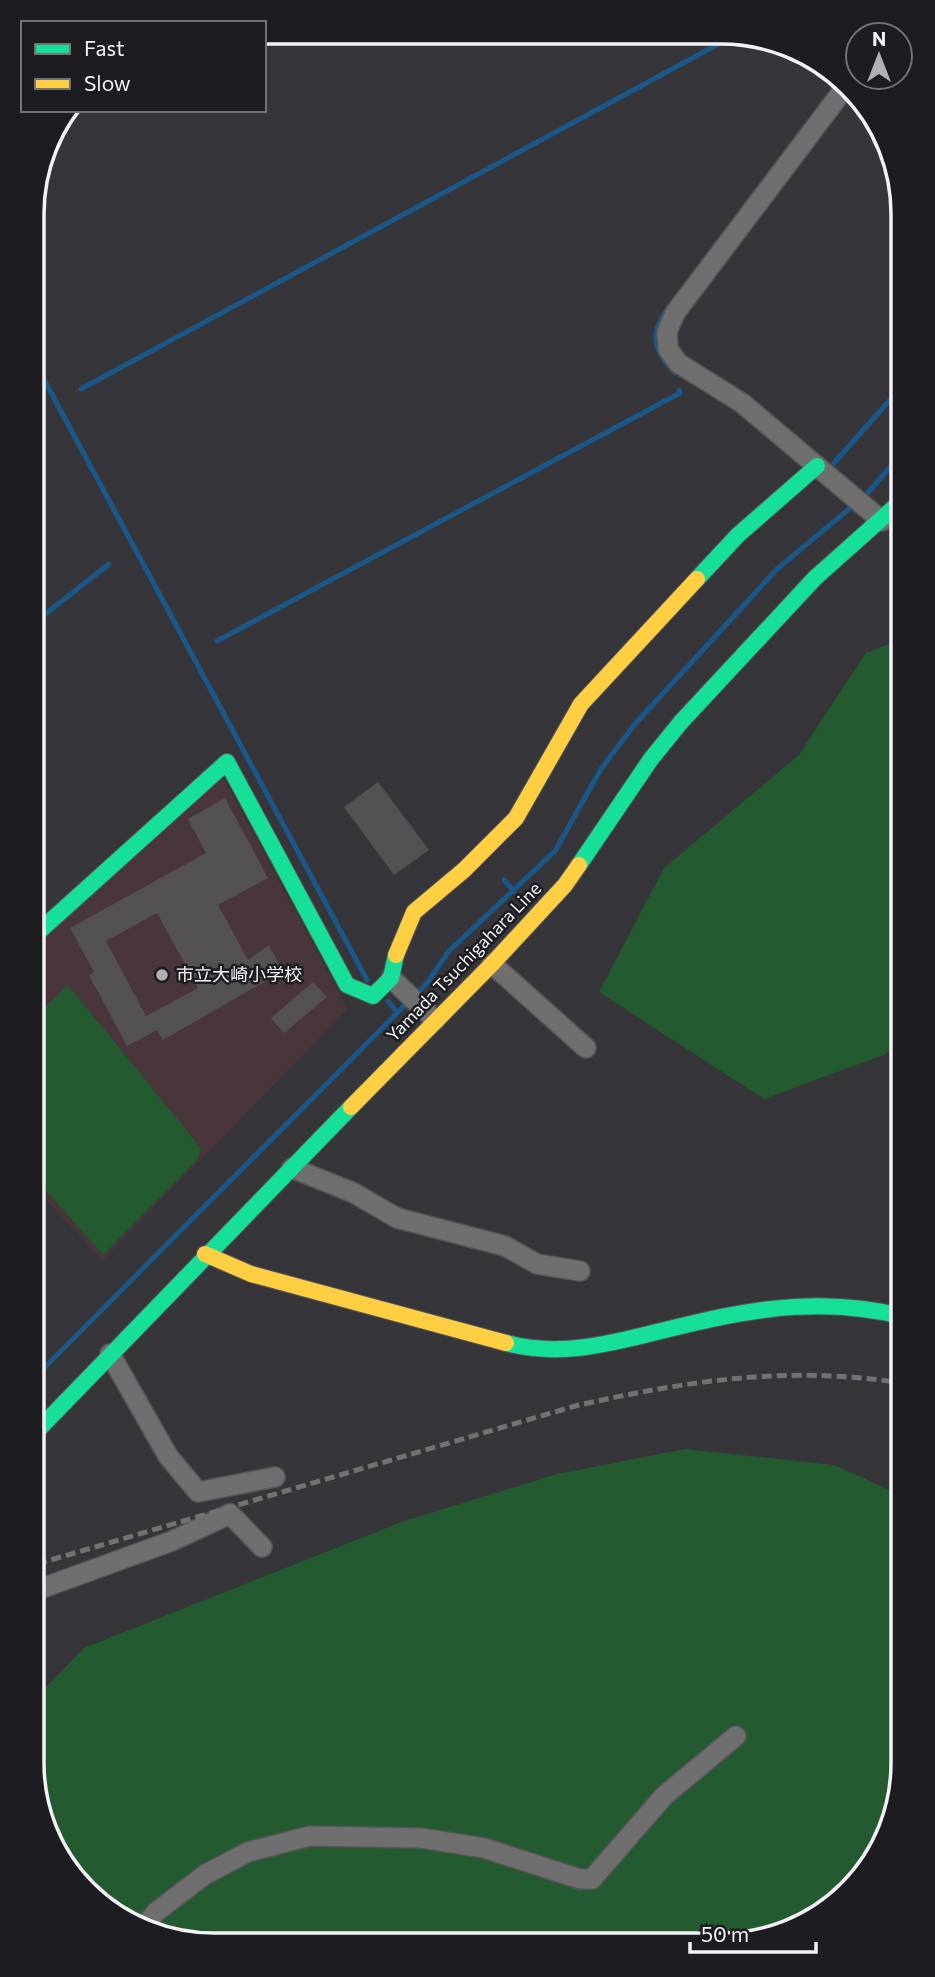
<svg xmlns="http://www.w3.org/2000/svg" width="935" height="1977" viewBox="0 0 935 1977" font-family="Commissioner,'Noto Sans JP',sans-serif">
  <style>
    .education { fill: #48363a }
    .green { fill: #245a30 }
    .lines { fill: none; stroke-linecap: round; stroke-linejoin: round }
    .stream { stroke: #1b588a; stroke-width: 5 }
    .building { fill: #545153; fill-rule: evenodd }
    .street-casing { stroke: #555458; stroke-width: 22 }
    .fast-casing { stroke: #555458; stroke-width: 18 }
    .slow-casing { stroke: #555458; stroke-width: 18 }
    .street { stroke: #706f70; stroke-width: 19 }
    .fast { stroke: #16e098; stroke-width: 16 }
    .slow { stroke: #ffcf43; stroke-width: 16 }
    .rail { stroke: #737174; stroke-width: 5; stroke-dasharray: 10 5; stroke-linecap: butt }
    .poi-dot { fill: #b2b0b6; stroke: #1d1c20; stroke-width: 2.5 }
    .labels { text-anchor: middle; stroke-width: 5; stroke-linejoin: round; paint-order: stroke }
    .street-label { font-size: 18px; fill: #f4f2f8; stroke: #1d1c20 }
    .poi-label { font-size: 18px; fill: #f4f2f8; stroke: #1d1c20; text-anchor: start }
    .rim { fill: none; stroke: #f4f2f8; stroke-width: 3.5 }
  </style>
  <rect width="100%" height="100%" fill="#36353a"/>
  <path class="education" d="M 222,776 L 348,1009 L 102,1261 L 36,1188 L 35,947 Z"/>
  <g class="green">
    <path d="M 899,640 L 900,1036 L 886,1054 L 764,1099 L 599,992 L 664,868 L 799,755 L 866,653 Z"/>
    <path d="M 68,985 L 201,1148 L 198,1159 L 103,1255 L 36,1179 L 35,1017 Z"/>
    <path d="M 685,1449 L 835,1465 L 902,1496 L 903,1776 L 890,1834 L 859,1883 L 769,1939 L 178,1942 L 93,1900 L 38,1811 L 37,1696 L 84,1648 L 404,1521 L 557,1474 Z"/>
  </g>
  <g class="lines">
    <g class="stream">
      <path d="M 667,310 C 648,335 655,352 675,373"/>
      <path d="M 34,361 L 367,980"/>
      <path d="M 81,389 L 735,35"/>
      <path d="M 834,463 L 898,391"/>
      <path d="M 34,623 L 109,564"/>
      <path d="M 217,641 L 680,393 L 679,390"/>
      <path d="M 504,880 L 514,891"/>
      <path d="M 388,1001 L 397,1012"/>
      <path d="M 37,1375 L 427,983 L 449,951 L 555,851 L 601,769 L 635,724 L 777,569 L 867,494 L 898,458"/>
    </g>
  </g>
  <g class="building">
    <path d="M 378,782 L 429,850 L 394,875 L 344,807 Z"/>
    <path d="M 225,798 L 268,878 L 218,905 L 248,960 L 269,945 L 283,971 L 163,1040 L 157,1030 L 127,1046 L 89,975 L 94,972 L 70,928 L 206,853 L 188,819 ZM 157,913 L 198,988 L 146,1016 L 106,941 Z"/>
    <path d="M 313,982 L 327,997 L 284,1033 L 271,1018 Z"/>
  </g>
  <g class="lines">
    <defs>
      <g id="street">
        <path d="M 847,85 L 675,313 L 667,332 L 668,349 L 678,363 L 742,403 L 882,521"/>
        <path d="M 492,964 L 586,1048"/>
        <path d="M 391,978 L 435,1020"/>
        <path d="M 292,1168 L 354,1193 L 397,1218 L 505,1246 L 537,1264 L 580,1271"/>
        <path d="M 110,1354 L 168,1456 L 198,1492 L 275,1477"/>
        <path d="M 37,1590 L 172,1541 L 230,1514 L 262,1547"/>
        <path d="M 145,1926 L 156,1912 L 206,1874 L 248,1852 L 310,1836 L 421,1838 L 484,1848 L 580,1879 L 592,1879 L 664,1796 L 736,1736"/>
      </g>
      <g id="fast">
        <path d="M 697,579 L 738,535 L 817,466"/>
        <path d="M 579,865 L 651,759 L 681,722 L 815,578 L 898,504"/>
        <path d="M 35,935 L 227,762 L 347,985 L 373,996 L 391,978 L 396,955"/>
        <path d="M 506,1343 C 569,1360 628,1338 690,1324 C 761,1307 829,1298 901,1316"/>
        <path d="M 37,1431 L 351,1107"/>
      </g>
      <g id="slow">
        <path d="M 396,955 L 414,912 L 464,870 L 516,818 L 581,704 L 697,579"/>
        <path d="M 351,1107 L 492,964 L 565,885 L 579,865"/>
        <path d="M 205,1254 L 251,1274 L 506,1343"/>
      </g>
    </defs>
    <use href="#street" class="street-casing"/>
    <use href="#fast" class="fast-casing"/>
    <use href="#slow" class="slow-casing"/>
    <use href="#street" class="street"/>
    <use href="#fast" class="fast"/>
    <use href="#slow" class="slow"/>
    <path class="rail" d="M 37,1564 L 575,1406 C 686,1381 787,1365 902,1383"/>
  </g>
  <circle class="poi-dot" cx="162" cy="975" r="7"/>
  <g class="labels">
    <g class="street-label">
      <text transform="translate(464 962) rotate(-46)" y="6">Yamada Tsuchigahara Line</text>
    </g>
    <g class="poi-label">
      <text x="176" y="981">市立大崎小学校</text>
    </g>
  </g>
  <path d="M0 0H935V1977H0ZM214 44H721A170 170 0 0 1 891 214V1763A170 170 0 0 1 721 1933H214A170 170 0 0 1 44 1763V214A170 170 0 0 1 214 44Z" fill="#1d1c20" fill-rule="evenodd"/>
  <path class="rim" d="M214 44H721A170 170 0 0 1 891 214V1763A170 170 0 0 1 721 1933H214A170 170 0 0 1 44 1763V214A170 170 0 0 1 214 44Z"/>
  <rect x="21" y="21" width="245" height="91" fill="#1d1c20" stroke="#737276" stroke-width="2"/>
  <rect x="35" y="44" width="35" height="10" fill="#16e098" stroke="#737276" stroke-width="2"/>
  <text x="84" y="56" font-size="21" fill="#f4f2f8">Fast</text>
  <rect x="35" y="79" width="35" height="10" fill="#ffcf43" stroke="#737276" stroke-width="2"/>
  <text x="84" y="91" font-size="21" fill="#f4f2f8">Slow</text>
  <g transform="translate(879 56)"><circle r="33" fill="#1d1c20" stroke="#737276" stroke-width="2"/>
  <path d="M0-5L12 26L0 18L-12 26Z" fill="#b2b0b6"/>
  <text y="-10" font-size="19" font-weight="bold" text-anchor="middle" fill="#f4f2f8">N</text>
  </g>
  <path d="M690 1942v10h126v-10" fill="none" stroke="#f4f2f8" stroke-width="3.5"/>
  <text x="701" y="1942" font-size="21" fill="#f4f2f8" stroke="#1d1c20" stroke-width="5" paint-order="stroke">50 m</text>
</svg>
